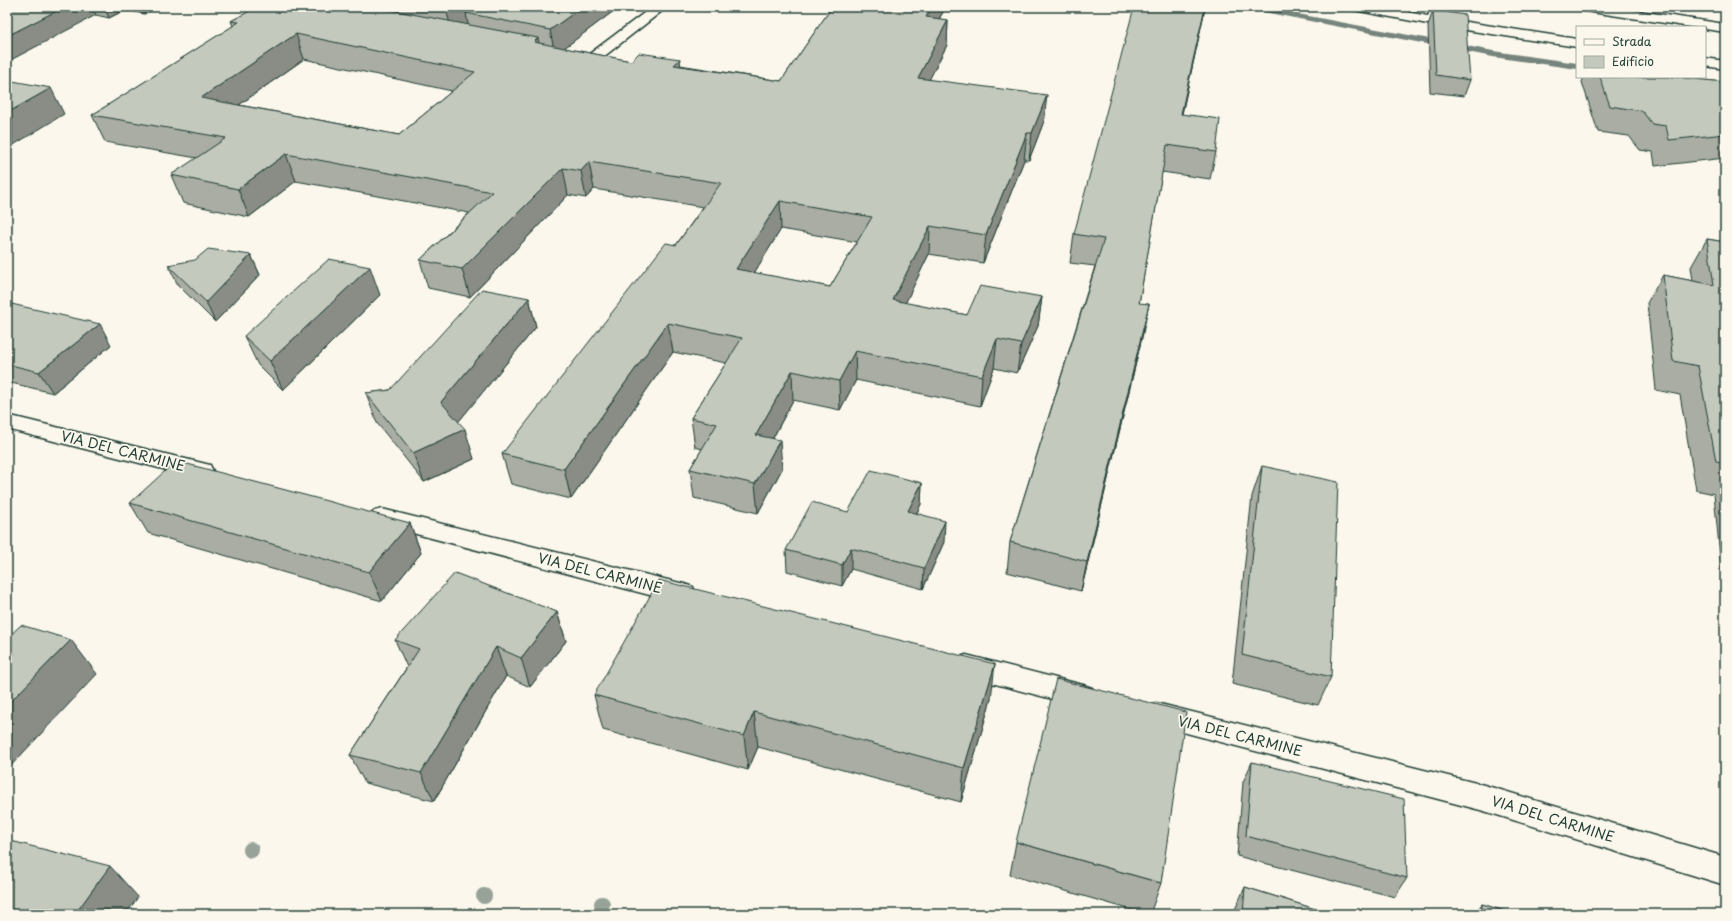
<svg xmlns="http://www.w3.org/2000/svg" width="1732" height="921" viewBox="0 0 1732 921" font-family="'Playpen Sans',sans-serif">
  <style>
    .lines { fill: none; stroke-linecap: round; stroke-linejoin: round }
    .stream { fill: #74847b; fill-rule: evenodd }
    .lane-casing { stroke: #1f3d34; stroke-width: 3 }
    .street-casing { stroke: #1f3d34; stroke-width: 3 }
    .lane { fill: #fbf7ec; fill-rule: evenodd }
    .street { fill: #fbf7ec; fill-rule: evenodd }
    .tree { fill: #97a298 }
    .wall { fill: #a9ada3; stroke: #1f3d34; fill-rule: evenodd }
    .shaded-wall { fill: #898d85; stroke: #1f3d34 }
    .building { fill: #c4c9be; stroke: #1f3d34; fill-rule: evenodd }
    .labels { text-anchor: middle; stroke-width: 3.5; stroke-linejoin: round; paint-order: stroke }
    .street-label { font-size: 14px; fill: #1f3d34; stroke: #fbf7ec }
  </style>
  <rect width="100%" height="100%" fill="#fbf7ec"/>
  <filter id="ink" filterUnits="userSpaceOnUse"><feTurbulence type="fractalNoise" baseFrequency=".025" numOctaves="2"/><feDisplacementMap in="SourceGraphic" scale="8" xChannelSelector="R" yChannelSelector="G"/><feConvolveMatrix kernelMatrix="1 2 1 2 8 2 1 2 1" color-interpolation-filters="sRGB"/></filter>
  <g filter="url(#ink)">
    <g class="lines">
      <path class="stream" d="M 1245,7 L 1261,7 L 1493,51 L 1577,63 L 1577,69 L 1493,57 L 1249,9 Z"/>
      <defs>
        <g id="lane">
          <path d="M 1352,7 L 1380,7 L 1428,16 L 1432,7 L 1446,7 L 1441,18 L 1577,39 L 1577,47 L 1433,25 L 1359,11 L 1354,10 Z"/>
          <path d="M 1578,7 L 1612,7 L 1725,24 L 1725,32 L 1705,29 L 1705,27 L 1691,27 L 1585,11 L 1580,10 Z"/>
          <path d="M 1705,58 L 1725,61 L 1725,69 L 1705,66 Z"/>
        </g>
        <g id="street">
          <path d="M 652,7 L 667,7 L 588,69 L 583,70 L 568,67 L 566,64 L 568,61 L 573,60 L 580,61 Z"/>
          <path d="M 7,415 L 202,463 L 210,465 L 213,471 L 210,477 L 202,479 L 7,429 Z"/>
          <path d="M 382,509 L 684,584 L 693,587 L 696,594 L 693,601 L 684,604 L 374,523 L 370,517 L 374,511 Z"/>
          <path d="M 966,655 L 1083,685 L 1092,688 L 1096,696 L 1092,704 L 1083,707 L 957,674 L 953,666 L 957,658 Z"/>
          <path d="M 1156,703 L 1484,785 L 1725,857 L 1725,885 L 1484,811 L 1156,725 L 1147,722 L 1143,714 L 1147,706 Z"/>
        </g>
      </defs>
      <use href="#lane" class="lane-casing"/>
      <use href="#street" class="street-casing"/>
      <use href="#lane" class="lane"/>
      <use href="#street" class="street"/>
    </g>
    <g class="tree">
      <circle cx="251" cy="850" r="8"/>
      <circle cx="484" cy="896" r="8"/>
      <circle cx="602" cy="904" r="8"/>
    </g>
    <g class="wall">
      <path d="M 7,7 L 159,7 L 144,14 L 125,10 L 109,18 L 96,15 Z"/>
      <path d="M 257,7 L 619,7 L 564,48 L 631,61 L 680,59 L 680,65 L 781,81 L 832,7 L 946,7 L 939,19 L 948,20 L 947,45 L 929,79 L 1044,121 L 1029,160 L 1024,160 L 983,263 L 929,254 L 905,303 L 967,315 L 1042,297 L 1038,326 L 1017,373 L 994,368 L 980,406 L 856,380 L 840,410 L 793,400 L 773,438 L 782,469 L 758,513 L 694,498 L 690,469 L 702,449 L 695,447 L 691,418 L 726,363 L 673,352 L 571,499 L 511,484 L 502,454 L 676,245 L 703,207 L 594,189 L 586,198 L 568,195 L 470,297 L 428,288 L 420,260 L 469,213 L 296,181 L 249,217 L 183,203 L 171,175 L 197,158 L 105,142 L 92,115 L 233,26 L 231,21 ZM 304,59 L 452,91 L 399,135 L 239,105 ZM 781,229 L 857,242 L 830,287 L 754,273 Z"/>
      <path d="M 1205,7 L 1203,18 L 1182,114 L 1216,152 L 1210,179 L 1162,172 L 1139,303 L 1143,333 L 1081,591 L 1007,572 L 1010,542 L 1095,266 L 1070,263 L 1074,234 Z"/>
      <path d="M 1433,10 L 1470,80 L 1464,96 L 1430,92 L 1428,26 Z"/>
      <path d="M 1584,77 L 1683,77 L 1683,78 L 1725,82 L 1725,158 L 1655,166 L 1653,152 L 1640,150 L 1629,136 L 1598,132 L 1582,82 Z"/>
      <path d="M 1725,193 L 1725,242 L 1720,202 Z"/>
      <path d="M 1707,239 L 1725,242 L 1725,609 L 1714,494 L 1696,490 L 1680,395 L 1656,390 L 1647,303 L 1663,275 L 1693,281 L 1691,267 Z"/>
      <path d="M 251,255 L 260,275 L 215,322 L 178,285 L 168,265 Z"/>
      <path d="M 380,295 L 283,390 L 258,365 L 244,336 Z"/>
      <path d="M 529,298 L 536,327 L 458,422 L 474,459 L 424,482 L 377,423 L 366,393 L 390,390 Z"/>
      <path d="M 7,303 L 111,345 L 53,393 L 7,382 Z"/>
      <path d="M 1262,466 L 1331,677 L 1318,705 L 1232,684 L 1252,496 Z"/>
      <path d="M 922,483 L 921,504 L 917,513 L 944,542 L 923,589 L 851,569 L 842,586 L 787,571 L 786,550 L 848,512 Z"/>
      <path d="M 130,503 L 410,523 L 421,553 L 382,601 L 148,533 Z"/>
      <path d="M 557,612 L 566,641 L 530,687 L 506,676 L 434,801 L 365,783 L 350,755 L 407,667 L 395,640 Z"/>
      <path d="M 594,695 L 991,699 L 961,802 L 758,747 L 748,770 L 603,730 Z"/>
      <path d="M 1252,762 L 1407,878 L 1395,897 L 1237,856 L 1243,782 Z"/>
      <path d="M 1016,842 L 1161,883 L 1150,914 L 1146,914 L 1010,875 Z"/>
      <path d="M 1245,887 L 1331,914 L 1233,914 Z"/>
      <path d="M 1482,904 L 1514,914 L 1474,914 Z"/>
    </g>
    <g class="shaded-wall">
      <path d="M 64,7 L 92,7 L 96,15 L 7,62 L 7,36 Z"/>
      <path d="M 104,7 L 124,7 L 125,10 L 109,18 Z"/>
      <path d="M 141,7 L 159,7 L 144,14 Z"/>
      <path d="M 451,7 L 495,7 L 466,13 L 468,24 L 453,34 L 446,10 Z"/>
      <path d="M 582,7 L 619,7 L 555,55 L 550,30 Z"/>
      <path d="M 933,7 L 946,7 L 925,42 L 926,17 Z"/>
      <path d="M 1205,7 L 1203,18 L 1176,140 L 1181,114 Z"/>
      <path d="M 948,20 L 947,45 L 917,104 L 918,78 Z"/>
      <path d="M 296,34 L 304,59 L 212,124 L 201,98 Z"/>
      <path d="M 538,38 L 543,64 L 534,42 Z"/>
      <path d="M 680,59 L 682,85 L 674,65 Z"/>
      <path d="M 51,88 L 64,114 L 7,149 L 7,113 Z"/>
      <path d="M 1047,95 L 1044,121 L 1029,160 L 1032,133 Z"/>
      <path d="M 1027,133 L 1024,160 L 983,263 L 986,235 Z"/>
      <path d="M 286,154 L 296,181 L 249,217 L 238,189 Z"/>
      <path d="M 589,162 L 594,189 L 586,198 L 581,171 Z"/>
      <path d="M 563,168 L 568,195 L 470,297 L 462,269 Z"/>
      <path d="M 780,201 L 781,229 L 739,298 L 736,269 Z"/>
      <path d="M 7,224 L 11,232 L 7,235 Z"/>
      <path d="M 930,226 L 929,254 L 893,329 L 893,300 Z"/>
      <path d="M 251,255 L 260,275 L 215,322 L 206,302 Z"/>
      <path d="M 370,267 L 380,295 L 283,390 L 270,361 Z"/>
      <path d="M 1042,297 L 1038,326 L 1017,373 L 1021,344 Z"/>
      <path d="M 529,298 L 536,327 L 451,431 L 441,402 Z"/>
      <path d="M 1149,304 L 1143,333 L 1081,591 L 1087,562 Z"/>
      <path d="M 668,323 L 673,352 L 571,499 L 564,469 Z"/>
      <path d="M 100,324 L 111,345 L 53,393 L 39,372 Z"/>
      <path d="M 997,339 L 994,368 L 980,406 L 982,376 Z"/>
      <path d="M 855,351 L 856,380 L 840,410 L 839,381 Z"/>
      <path d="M 792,371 L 793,400 L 759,464 L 756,435 Z"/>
      <path d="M 465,429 L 474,459 L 424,482 L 413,453 Z"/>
      <path d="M 780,440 L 782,469 L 758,513 L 755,484 Z"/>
      <path d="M 922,483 L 921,504 L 908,532 L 908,511 Z"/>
      <path d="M 945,521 L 944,542 L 923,589 L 924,568 Z"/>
      <path d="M 410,523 L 421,553 L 382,601 L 369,572 Z"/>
      <path d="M 851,548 L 851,569 L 842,586 L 842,565 Z"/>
      <path d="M 557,612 L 566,641 L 530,687 L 521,658 Z"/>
      <path d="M 71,640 L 97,674 L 7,770 L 7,705 Z"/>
      <path d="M 496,647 L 506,676 L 434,801 L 421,773 Z"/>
      <path d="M 995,664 L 991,699 L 961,802 L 964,768 Z"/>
      <path d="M 754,712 L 758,747 L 748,770 L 744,736 Z"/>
      <path d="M 110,866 L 138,897 L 126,914 L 75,914 Z"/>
    </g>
    <g class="building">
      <path d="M 7,7 L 64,7 L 7,36 Z"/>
      <path d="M 257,7 L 375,7 L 538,38 L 534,42 L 631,61 L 639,53 L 680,59 L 674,65 L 781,81 L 832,7 L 933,7 L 926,17 L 948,20 L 918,78 L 1047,95 L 1032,133 L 1027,133 L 986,235 L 930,226 L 893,300 L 967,315 L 980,286 L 1042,297 L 1021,344 L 997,339 L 982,376 L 855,351 L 839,381 L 792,371 L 756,435 L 780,440 L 755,484 L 690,469 L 717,424 L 691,418 L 742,338 L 668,323 L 564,469 L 502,454 L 666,243 L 676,245 L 721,183 L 589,162 L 581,171 L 563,168 L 462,269 L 420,260 L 492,192 L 286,154 L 238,189 L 171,175 L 226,138 L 92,115 L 239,22 L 231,21 ZM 296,34 L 475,72 L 399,135 L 201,98 ZM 780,201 L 872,217 L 830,287 L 736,269 Z"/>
      <path d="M 433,7 L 451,7 L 446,10 Z"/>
      <path d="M 476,7 L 582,7 L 550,30 L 466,13 Z"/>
      <path d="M 1134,7 L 1205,7 L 1181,114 L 1220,119 L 1216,152 L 1167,145 L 1139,303 L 1149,304 L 1087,562 L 1010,542 L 1104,239 L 1074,234 Z"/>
      <path d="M 1433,10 L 1465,15 L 1470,80 L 1436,75 Z"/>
      <path d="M 1600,77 L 1683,77 L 1683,78 L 1725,82 L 1725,134 L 1669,140 L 1666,126 L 1652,124 L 1642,111 L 1610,106 Z"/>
      <path d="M 7,80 L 51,88 L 7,113 Z"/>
      <path d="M 1707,239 L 1725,242 L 1725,463 L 1716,461 L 1698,366 L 1673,361 L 1663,275 L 1714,285 Z"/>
      <path d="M 208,249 L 251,255 L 206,302 L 168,265 L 195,260 Z"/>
      <path d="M 329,259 L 370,267 L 270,361 L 244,336 Z"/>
      <path d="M 482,289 L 529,298 L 441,402 L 465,429 L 413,453 L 366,393 L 390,390 Z"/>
      <path d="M 7,303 L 100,324 L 39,372 L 7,364 Z"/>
      <path d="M 176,461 L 410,523 L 369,572 L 130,503 Z"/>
      <path d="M 1262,466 L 1338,482 L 1331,677 L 1242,655 Z"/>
      <path d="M 871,470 L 922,483 L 908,511 L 945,521 L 924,568 L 851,548 L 842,565 L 786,550 L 812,502 L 848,512 Z"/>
      <path d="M 455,573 L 557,612 L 521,658 L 496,647 L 421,773 L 350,755 L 419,649 L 395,640 Z"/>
      <path d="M 659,580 L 995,664 L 964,768 L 754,712 L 744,736 L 594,695 Z"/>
      <path d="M 21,625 L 71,640 L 7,705 L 7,638 Z"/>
      <path d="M 1056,679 L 1186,712 L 1161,883 L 1016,842 Z"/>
      <path d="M 1252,762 L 1404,799 L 1407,878 L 1246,836 Z"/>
      <path d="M 7,840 L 110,866 L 75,914 L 7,914 Z"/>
      <path d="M 1245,887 L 1331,914 L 1243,914 Z"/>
      <path d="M 1482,904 L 1514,914 L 1482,914 Z"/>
    </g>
  </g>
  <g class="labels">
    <g class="street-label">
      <text transform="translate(123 451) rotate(14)" y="5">VIA DEL CARMINE</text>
      <text transform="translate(600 573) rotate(14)" y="5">VIA DEL CARMINE</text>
      <text transform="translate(1240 736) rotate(14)" y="5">VIA DEL CARMINE</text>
      <text transform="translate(1553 819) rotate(17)" y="5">VIA DEL CARMINE</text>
    </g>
  </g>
  <rect width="1732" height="921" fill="none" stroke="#fbf7ec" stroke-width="24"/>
  <rect x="12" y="12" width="1708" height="897" fill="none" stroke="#1f3d34" stroke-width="1.5" filter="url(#ink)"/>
  <rect x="1576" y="26" width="130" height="52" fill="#fbf7ec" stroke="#a3ada2"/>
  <rect x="1584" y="39" width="20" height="6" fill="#fbf7ec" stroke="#a3ada2"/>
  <text x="1612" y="46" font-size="12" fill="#1f3d34">Strada</text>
  <rect x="1584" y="56" width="20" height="12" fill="#c4c9be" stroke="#a3ada2"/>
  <text x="1612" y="66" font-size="12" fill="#1f3d34">Edificio</text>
</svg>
